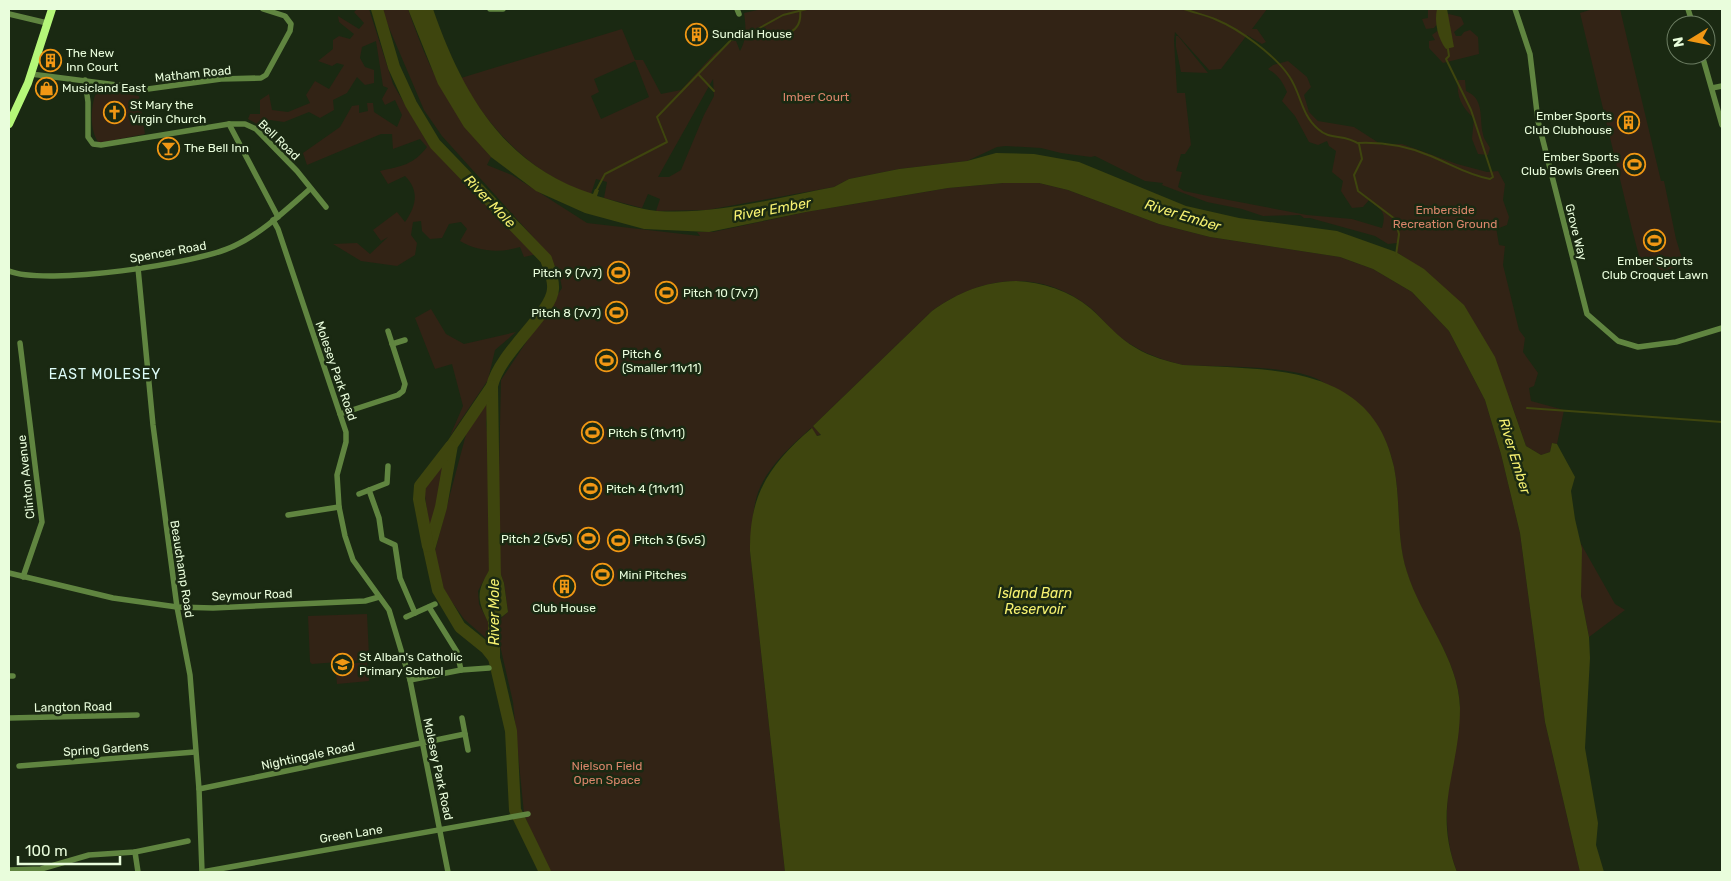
<svg xmlns="http://www.w3.org/2000/svg" width="1731" height="881" viewBox="0 0 1731 881" font-family="Rubik,sans-serif">
  <style>
    .green { fill: #322315; fill-rule: evenodd }
    .water { fill: #3e450e }
    .lines { fill: none; stroke-linecap: round; stroke-linejoin: round }
    .stream { stroke: #3e450e; stroke-width: 2 }
    .river { stroke: #3e450e; stroke-width: 12 }
    .street { stroke: #608540; stroke-width: 5.5 }
    .secondary { stroke: #b5f779; stroke-width: 8 }
    .labels { text-anchor: middle; stroke-width: 5; stroke-linejoin: round; paint-order: stroke }
    .poi-label { font-size: 12px; fill: #e9fddc; stroke: #1a2912; text-anchor: start }
    .street-label { font-size: 12px; fill: #e9fddc; stroke: #1a2912 }
    .park-label { font-size: 12px; fill: #da866b; stroke: #1a2912 }
    .water-label { font-size: 14px; font-style: italic; fill: #f6f170; stroke: #1a2912 }
    .neighbourhood-label { font-size: 14px; letter-spacing: 1px; fill: #defdf9; stroke: #1a2912 }
  </style>
  <rect width="100%" height="100%" fill="#1a2912"/>
  <g class="green">
    <path d="M 357,9 L 369,9 L 393,84 L 427,142 L 537,254 L 524,257 L 520,247 C 501,253 478,252 460,241 L 467,229 L 461,222 L 449,224 L 442,238 L 430,239 L 422,231 L 421,221 L 413,222 L 411,235 L 417,243 L 415,255 L 397,266 L 361,261 L 333,244 L 357,243 L 370,254 L 388,237 L 381,241 L 373,230 L 397,212 L 405,222 C 416,206 420,191 405,176 L 388,184 L 380,171 C 402,166 413,165 427,147 L 420,139 L 393,149 L 392,134 L 381,134 L 307,165 L 303,153 L 340,127 L 352,106 L 359,105 L 359,113 L 368,111 L 367,103 L 373,103 L 374,112 L 397,127 L 402,115 L 395,100 L 385,105 L 382,99 L 388,88 L 383,86 L 376,41 L 362,47 L 360,58 L 365,67 L 374,70 L 374,83 L 365,85 L 357,77 L 347,93 L 333,100 L 334,110 L 320,118 L 309,112 L 284,122 L 270,120 L 264,128 L 248,119 L 250,114 L 260,114 L 260,100 L 269,94 L 272,110 L 288,112 L 310,103 L 306,95 L 315,81 L 329,89 L 344,65 L 337,63 L 332,66 L 318,61 L 333,49 L 333,40 L 339,36 L 350,39 L 354,34 L 339,22 L 338,16 L 359,29 L 364,23 L 354,12 Z"/>
    <path d="M 381,9 L 408,9 C 429,70 448,108 491,157 L 487,165 L 512,175 L 587,223 L 700,236 L 697,232 L 713,232 L 806,212 L 948,188 L 1003,183 L 1039,183 L 1068,190 L 1159,224 L 1210,237 L 1340,257 L 1373,269 L 1412,292 L 1449,331 L 1485,400 L 1501,454 L 1520,533 L 1545,722 L 1580,872 L 1457,872 C 1440,828 1448,787 1455,742 C 1456,730 1460,717 1460,705 C 1457,656 1421,618 1407,573 C 1396,539 1401,502 1394,468 C 1388,437 1377,426 1354,407 C 1342,398 1328,383 1315,378 C 1283,365 1219,367 1183,365 C 1157,359 1132,349 1112,330 C 1104,322 1097,313 1088,306 C 1038,268 980,276 932,311 L 813,426 L 821,434 L 817,436 L 811,428 C 789,448 760,473 755,504 C 752,519 751,535 750,551 L 785,872 L 548,872 L 524,814 L 513,702 L 499,641 L 499,620 L 508,612 L 504,583 L 497,564 L 501,380 L 562,288 L 559,272 L 542,247 L 442,136 L 424,110 Z"/>
    <path d="M 762,9 L 1267,9 L 1252,29 L 1257,29 L 1266,42 L 1262,44 L 1247,35 L 1221,69 L 1209,70 L 1175,32 L 1174,40 L 1177,93 L 1185,93 L 1191,145 L 1185,154 L 1181,154 L 1176,171 L 1182,172 L 1178,187 L 1184,191 L 1213,197 L 1307,215 L 1352,219 L 1382,228 C 1387,211 1381,210 1369,200 L 1363,207 L 1352,208 L 1341,191 L 1343,181 L 1332,172 L 1336,151 L 1329,146 L 1327,141 L 1318,145 L 1309,142 L 1295,116 L 1282,101 L 1287,92 C 1282,81 1279,76 1268,69 L 1273,65 L 1288,61 L 1307,77 L 1311,87 L 1304,95 L 1309,112 L 1318,121 L 1354,127 L 1382,145 L 1402,144 L 1457,164 L 1487,172 L 1498,171 L 1505,184 L 1503,200 L 1509,217 L 1507,225 L 1499,228 L 1496,227 L 1499,245 L 1505,246 L 1503,265 L 1519,330 L 1525,338 L 1523,352 L 1538,373 L 1534,386 L 1529,388 L 1531,401 L 1564,410 L 1557,444 L 1552,443 L 1550,452 L 1541,455 L 1526,446 L 1510,400 L 1407,259 L 1396,252 L 1397,243 L 1388,244 L 1375,236 L 1310,218 L 1304,218 L 1300,215 L 1263,216 L 1242,209 L 1207,202 L 1162,185 L 1163,183 L 1145,181 L 1095,156 L 1091,157 L 1061,153 L 1041,148 L 1006,146 L 997,147 L 967,161 L 899,169 L 849,179 L 834,187 L 707,210 L 656,211 L 660,199 L 648,194 L 642,208 L 604,198 L 607,182 L 596,179 L 591,194 C 534,176 489,130 461,78 L 622,29 L 635,60 L 643,60 L 661,94 L 681,90 L 714,54 L 732,41 L 736,41 L 740,51 C 747,39 746,27 744,13 ZM 635,61 L 649,97 L 601,119 L 591,96 L 599,92 L 594,79 ZM 713,79 L 714,96 L 704,115 L 681,170 L 669,177 L 658,177 Z"/>
    <path d="M 1428,9 L 1446,9 L 1445,13 L 1461,17 L 1464,24 L 1454,32 L 1456,36 L 1461,36 L 1464,32 L 1470,30 L 1478,37 L 1479,54 L 1443,63 L 1429,48 L 1429,41 L 1435,40 L 1432,35 L 1447,24 L 1441,19 L 1434,28 L 1426,29 L 1422,19 L 1428,18 Z"/>
    <path d="M 1593,9 L 1620,9 L 1661,181 L 1664,181 L 1676,239 L 1684,265 L 1663,271 L 1639,256 L 1632,229 L 1580,13 Z"/>
    <path d="M 1176,36 L 1178,36 L 1208,73 L 1181,72 L 1176,47 Z"/>
    <path d="M 1458,80 L 1465,80 L 1466,91 C 1485,99 1479,118 1483,134 C 1483,138 1488,144 1490,148 L 1488,155 L 1478,154 L 1472,139 L 1474,118 C 1462,108 1456,96 1458,80 Z"/>
    <path d="M 98,89 L 139,96 L 145,134 L 99,143 C 89,132 90,102 98,89 Z"/>
    <path d="M 431,309 L 446,334 L 464,344 L 516,332 L 495,350 L 488,380 L 450,436 L 463,406 L 452,364 L 435,369 L 415,318 Z"/>
    <path d="M 489,398 L 486,423 L 490,459 L 492,565 L 478,591 L 479,604 L 489,624 L 487,639 L 464,619 L 447,595 L 439,579 L 435,551 L 469,423 Z"/>
    <path d="M 447,458 L 430,534 L 424,488 Z"/>
    <path d="M 1581,544 L 1615,604 L 1625,610 L 1589,637 L 1581,596 Z"/>
    <path d="M 367,614 L 369,656 L 365,660 L 312,664 L 310,662 L 308,616 Z"/>
    <path d="M 367,662 L 369,681 L 337,684 L 335,665 Z"/>
  </g>
  <g class="water">
    <path d="M 408,9 L 433,9 C 462,92 503,166 593,194 L 595,189 L 599,190 L 597,196 C 616,201 637,209 657,211 C 716,215 776,198 834,187 L 849,179 L 899,169 L 967,161 L 996,153 L 1034,154 L 1079,162 L 1186,206 L 1239,218 L 1337,231 L 1396,252 L 1424,269 L 1464,305 L 1495,357 L 1526,446 L 1541,455 L 1550,452 L 1552,443 L 1557,444 L 1575,477 L 1571,491 L 1575,519 L 1582,549 L 1581,596 L 1589,637 L 1590,658 L 1585,748 L 1598,823 L 1596,845 L 1604,872 L 1580,872 L 1545,722 L 1520,533 L 1501,454 L 1485,400 L 1449,331 L 1412,292 L 1373,269 L 1340,257 L 1210,237 L 1159,224 L 1068,190 L 1039,183 L 1003,183 L 948,188 L 806,212 L 709,232 L 644,229 L 585,213 L 536,191 L 491,157 L 464,127 L 438,84 Z"/>
    <path d="M 1437,9 L 1447,9 L 1454,47 L 1446,49 C 1438,39 1434,22 1437,9 Z"/>
    <path d="M 1016,281 C 1042,282 1070,291 1090,308 C 1106,322 1118,338 1136,348 C 1151,357 1167,361 1183,365 C 1267,370 1372,362 1394,467 C 1401,502 1396,538 1407,572 C 1421,618 1459,658 1460,708 C 1460,771 1432,807 1457,872 L 785,872 L 750,551 C 749,494 770,464 812,428 L 817,436 L 821,435 L 813,426 L 932,311 C 959,292 983,282 1016,281 Z"/>
    <path d="M 497,564 L 504,583 L 508,612 L 493,624 L 489,624 C 475,597 477,591 492,565 Z"/>
  </g>
  <g class="lines">
    <g class="stream">
      <path d="M 1184,9 C 1195,13 1206,15 1217,20 C 1239,29 1275,55 1289,76 C 1301,93 1301,115 1318,129 C 1331,141 1343,133 1359,144 L 1362,159 L 1354,175 L 1358,191 L 1395,219 L 1399,234 L 1396,255"/>
      <path d="M 748,35 C 769,36 804,41 800,10"/>
      <path d="M 699,75 L 714,91"/>
      <path d="M 1358,143 C 1381,142 1406,146 1428,155 C 1449,163 1467,175 1490,179 L 1493,177 L 1471,110 L 1446,59 L 1449,56 L 1448,49"/>
      <path d="M 596,191 L 605,174 L 667,142 L 657,117 L 731,40 L 747,35 L 783,15 L 807,9"/>
      <path d="M 1527,408 L 1722,422"/>
    </g>
    <g class="river">
      <path d="M 377,9 L 394,67 L 411,104 L 435,144 L 546,259 C 549,268 554,279 553,289 C 552,313 500,352 492,386 L 495,581"/>
      <path d="M 492,386 L 452,445 L 441,507 L 429,549 L 438,590 L 460,627 L 486,648 L 494,658"/>
      <path d="M 428,546 L 419,499 L 420,486 L 451,446"/>
      <path d="M 494,609 L 494,658 L 511,731 L 515,810 L 545,872"/>
    </g>
    <g class="street">
      <path d="M 490,9 L 503,9"/>
      <path d="M 737,9 L 739,14"/>
      <path d="M 1515,9 L 1530,54 L 1538,121 L 1587,314 L 1618,341 L 1638,347 L 1676,342 L 1722,328"/>
      <path d="M 1688,9 L 1693,25"/>
      <path d="M 9,14 L 47,23"/>
      <path d="M 1702,55 L 1722,125"/>
      <path d="M 31,74 L 148,89 L 221,79 L 261,78 L 266,75 L 290,31 L 291,24 L 285,16 L 263,9"/>
      <path d="M 85,80 L 88,102 L 88,137 L 93,144 L 101,145 L 229,124 L 245,124 L 256,129 L 297,171 L 326,207"/>
      <path d="M 1712,88 L 1722,86"/>
      <path d="M 229,124 L 278,217"/>
      <path d="M 273,220 L 278,229 L 346,432 L 346,442 L 337,475 L 339,507 L 345,536 L 353,560 L 389,610 L 410,680 L 448,872"/>
      <path d="M 138,268 L 153,425 L 177,607 L 190,675 L 199,789 L 202,872"/>
      <path d="M 9,271 C 45,286 198,264 234,246 C 262,233 287,209 310,189"/>
      <path d="M 20,343 L 42,522 L 23,577"/>
      <path d="M 392,344 L 405,340"/>
      <path d="M 340,414 L 398,395 L 403,391 L 405,384 L 388,331"/>
      <path d="M 369,490 L 379,518 L 382,539 L 395,545 L 400,578 L 415,613"/>
      <path d="M 359,494 L 387,483 L 388,466"/>
      <path d="M 288,515 L 339,507"/>
      <path d="M 9,573 L 113,598 L 177,607 L 213,608 L 365,601 L 379,597"/>
      <path d="M 429,607 L 457,652 L 461,670"/>
      <path d="M 406,617 L 435,604"/>
      <path d="M 9,676 L 13,676"/>
      <path d="M 410,680 L 461,670 L 489,668"/>
      <path d="M 9,718 L 137,715"/>
      <path d="M 462,718 L 468,750"/>
      <path d="M 19,766 L 195,752"/>
      <path d="M 199,789 L 465,734"/>
      <path d="M 135,852 L 138,872"/>
      <path d="M 9,870 L 41,869 L 89,855 L 135,852 L 188,841"/>
      <path d="M 202,872 L 528,814"/>
    </g>
    <path class="secondary" d="M 9,124 L 28,83 L 52,9"/>
  </g>
  <defs>
    <symbol id="building-ring" viewBox="-11 -11 22 22"><circle r="9.5" fill="#1a2912" stroke="#f19714" stroke-width="1.5"/><path d="M-4-6H4V6H1V3H-1V6H-4ZM-2.5-4.3h1.7v1.8h-1.7ZM.8-4.3h1.7v1.8H.8ZM-2.5-1h1.7V.8h-1.7ZM.8-1h1.7V.8H.8Z" fill="#f19714"/></symbol>
    <symbol id="shop-ring" viewBox="-11 -11 22 22"><circle r="9.5" fill="#1a2912" stroke="#f19714" stroke-width="1.5"/><path d="M-5-2.5h2.3a2.7 3.5 0 0 1 5.4 0H5L5.5 6h-11ZM-1.5-2.5h3a1.5 2.3 0 0 0-3 0Z" fill="#f19714"/></symbol>
    <symbol id="church-ring" viewBox="-11 -11 22 22"><circle r="9.5" fill="#1a2912" stroke="#f19714" stroke-width="1.5"/><path d="M-1.2-6h2.4v3.5h3.3v2.4h-3.3V6h-2.4V-.1h-3.3v-2.4h3.3Z" fill="#f19714"/></symbol>
    <symbol id="bar-ring" viewBox="-11 -11 22 22"><circle r="9.5" fill="#1a2912" stroke="#f19714" stroke-width="1.5"/><path d="M-6-5H6L.8 .8V4.5H3.5V6h-7V4.5H-.8V.8Z" fill="#f19714"/></symbol>
    <symbol id="stadium-ring" viewBox="-11 -11 22 22"><circle r="9.5" fill="#1a2912" stroke="#f19714" stroke-width="1.5"/><path d="M0-5a6.5 5 0 1 0 0 10a6.5 5 0 1 0 0-10ZM-3.5-1.8h7v3.6h-7Z" fill="#f19714"/></symbol>
    <symbol id="school-ring" viewBox="-11 -11 22 22"><circle r="9.5" fill="#1a2912" stroke="#f19714" stroke-width="1.5"/><path d="M0-5L7-2L0 1L-7-2ZM-4 1L0 2.5L4 1V4Q0 6-4 4Z" fill="#f19714"/></symbol>
  </defs>
  <g fill-rule="evenodd">
    <use href="#building-ring" x="684" y="22" width="25" height="25"/>
    <use href="#building-ring" x="38" y="48" width="25" height="25"/>
    <use href="#shop-ring" x="34" y="76" width="25" height="25"/>
    <use href="#church-ring" x="102" y="100" width="25" height="25"/>
    <use href="#building-ring" x="1616" y="110" width="25" height="25"/>
    <use href="#bar-ring" x="156" y="136" width="25" height="25"/>
    <use href="#stadium-ring" x="1622" y="152" width="25" height="25"/>
    <use href="#stadium-ring" x="1642" y="228" width="25" height="25"/>
    <use href="#stadium-ring" x="606" y="260" width="25" height="25"/>
    <use href="#stadium-ring" x="654" y="280" width="25" height="25"/>
    <use href="#stadium-ring" x="604" y="300" width="25" height="25"/>
    <use href="#stadium-ring" x="594" y="348" width="25" height="25"/>
    <use href="#stadium-ring" x="580" y="420" width="25" height="25"/>
    <use href="#stadium-ring" x="578" y="476" width="25" height="25"/>
    <use href="#stadium-ring" x="576" y="526" width="25" height="25"/>
    <use href="#stadium-ring" x="606" y="528" width="25" height="25"/>
    <use href="#stadium-ring" x="590" y="562" width="25" height="25"/>
    <use href="#building-ring" x="552" y="574" width="25" height="25"/>
    <use href="#school-ring" x="330" y="652" width="25" height="25"/>
  </g>
  <g class="labels">
    <g class="poi-label">
      <text x="712" y="38">Sundial House</text>
      <text x="66" y="57">The New<tspan x="66" dy="14">Inn Court</tspan></text>
      <text x="62" y="92">Musicland East</text>
      <text x="130" y="109">St Mary the<tspan x="130" dy="14">Virgin Church</tspan></text>
      <text x="1612" y="120" text-anchor="end">Ember Sports<tspan x="1612" dy="14">Club Clubhouse</tspan></text>
      <text x="184" y="152">The Bell Inn</text>
      <text x="1619" y="161" text-anchor="end">Ember Sports<tspan x="1619" dy="14">Club Bowls Green</tspan></text>
      <text x="1655" y="265" text-anchor="middle">Ember Sports<tspan x="1655" dy="14">Club Croquet Lawn</tspan></text>
      <text x="602" y="277" text-anchor="end">Pitch 9 (7v7)</text>
      <text x="683" y="297">Pitch 10 (7v7)</text>
      <text x="601" y="317" text-anchor="end">Pitch 8 (7v7)</text>
      <text x="622" y="358">Pitch 6<tspan x="622" dy="14">(Smaller 11v11)</tspan></text>
      <text x="608" y="437">Pitch 5 (11v11)</text>
      <text x="606" y="493">Pitch 4 (11v11)</text>
      <text x="572" y="543" text-anchor="end">Pitch 2 (5v5)</text>
      <text x="634" y="544">Pitch 3 (5v5)</text>
      <text x="619" y="579">Mini Pitches</text>
      <text x="564" y="612" text-anchor="middle">Club House</text>
      <text x="359" y="661">St Alban's Catholic<tspan x="359" dy="14">Primary School</tspan></text>
    </g>
    <g class="street-label">
      <text transform="translate(193 74) rotate(-6)" y="4">Matham Road</text>
      <text transform="translate(279 140) rotate(44)" y="4">Bell Road</text>
      <text transform="translate(1576 232) rotate(76)" y="4">Grove Way</text>
      <text transform="translate(168 252) rotate(-10)" y="4">Spencer Road</text>
      <text transform="translate(336 371) rotate(71)" y="4">Molesey Park Road</text>
      <text transform="translate(26 477) rotate(-96)" y="4">Clinton Avenue</text>
      <text transform="translate(182 569) rotate(81)" y="4">Beauchamp Road</text>
      <text transform="translate(252 595) rotate(-2)" y="4">Seymour Road</text>
      <text transform="translate(73 707) rotate(-1)" y="4">Langton Road</text>
      <text transform="translate(106 749) rotate(-4)" y="4">Spring Gardens</text>
      <text transform="translate(308 756) rotate(-12)" y="4">Nightingale Road</text>
      <text transform="translate(438 769) rotate(78)" y="4">Molesey Park Road</text>
      <text transform="translate(351 834) rotate(-9)" y="4">Green Lane</text>
    </g>
    <g class="park-label">
      <text x="816" y="101">Imber Court</text>
      <text x="1445" y="214">Emberside<tspan x="1445" dy="14">Recreation Ground</tspan></text>
      <text x="607" y="770">Nielson Field<tspan x="607" dy="14">Open Space</tspan></text>
    </g>
    <g class="water-label">
      <text transform="translate(490 201) rotate(46)" y="5">River Mole</text>
      <text transform="translate(772 209) rotate(-10)" y="5">River Ember</text>
      <text transform="translate(1183 215) rotate(17)" y="5">River Ember</text>
      <text transform="translate(1515 456) rotate(73)" y="5">River Ember</text>
      <text x="1035" y="598">Island Barn<tspan x="1035" dy="16">Reservoir</tspan></text>
      <text transform="translate(494 612) rotate(-90)" y="5">River Mole</text>
    </g>
    <g class="neighbourhood-label">
      <text x="105" y="379">EAST MOLESEY</text>
    </g>
  </g>
  <rect width="1731" height="881" fill="none" stroke="#e9fddc" stroke-width="20"/>
  <g transform="translate(1691 40) rotate(260)"><circle r="24" fill="#1a2912" stroke="#6d7e63"/>
  <path d="M0-4L9 19L0 12L-9 19Z" fill="#f19714"/>
  <text y="-8" font-size="14" font-weight="bold" text-anchor="middle" fill="#e9fddc">N</text>
  </g>
  <path d="M18 856v8h102v-8" fill="none" stroke="#e9fddc" stroke-width="2.5"/>
  <text x="25" y="856" font-size="15" fill="#e9fddc" stroke="#1a2912" stroke-width="4" paint-order="stroke">100 m</text>
</svg>
